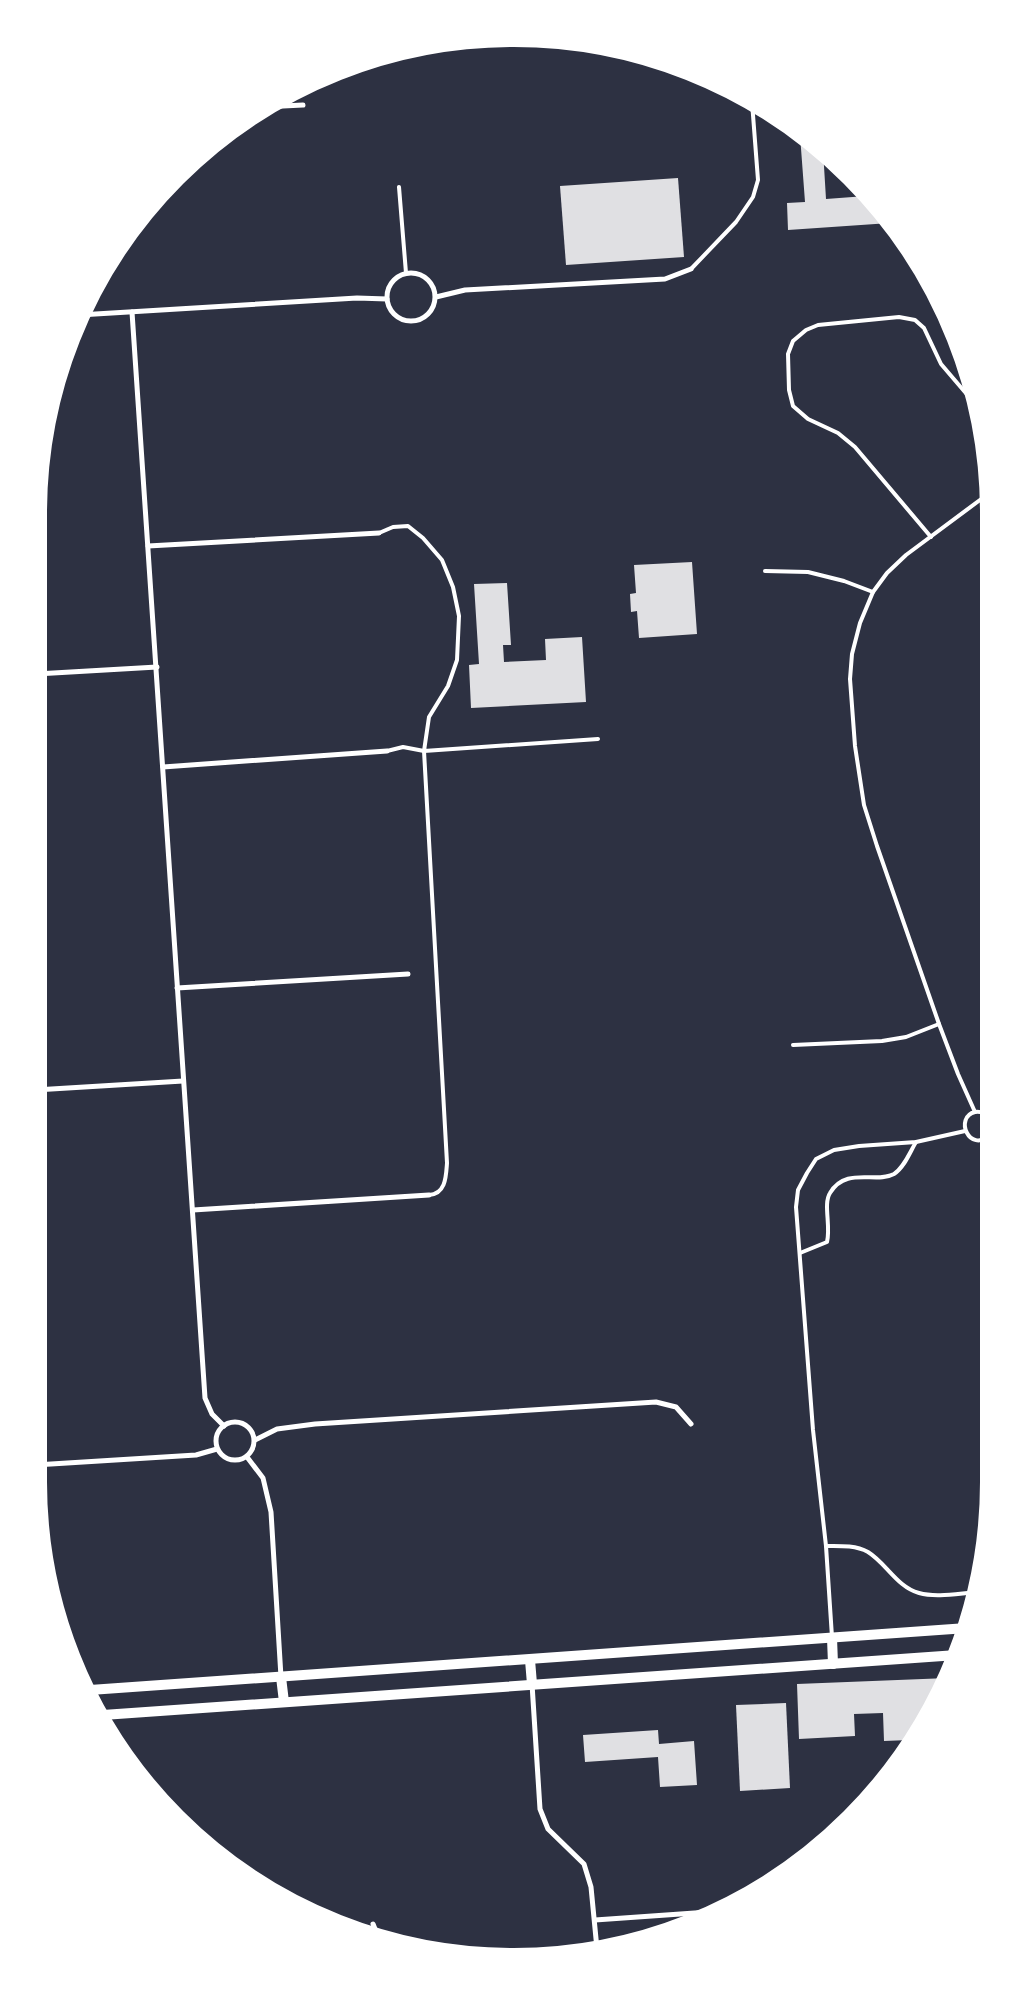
<svg xmlns="http://www.w3.org/2000/svg" width="1027" height="1995" viewBox="0 0 1027 1995" font-family="Cabin,sans-serif">
  <style>
    .building { fill: #e0e0e3 }
    .lines { fill: none; stroke-linecap: round; stroke-linejoin: round }
    .service { stroke: #fff; stroke-width: 4 }
    .minor { stroke: #fff; stroke-width: 5 }
    .secondary { stroke: #fff; stroke-width: 10 }
    .rim { fill: none; stroke: #fff; stroke-width: 6 }
  </style>
  <rect width="100%" height="100%" fill="#2d3142"/>
  <g class="building">
    <path d="M 800,135 L 823,150 L 826,199 L 866,196 L 890,223 L 788,230 L 787,203 L 805,202 Z"/>
    <path d="M 678,178 L 684,257 L 566,265 L 560,186 Z"/>
    <path d="M 692,562 L 697,634 L 639,638 L 637,611 L 631,612 L 630,594 L 636,593 L 634,565 Z"/>
    <path d="M 507,583 L 511,645 L 503,645 L 504,662 L 546,660 L 545,639 L 582,637 L 586,702 L 471,708 L 469,665 L 479,664 L 474,584 Z"/>
    <path d="M 948,1678 L 943,1693 L 929,1712 L 920,1713 L 921,1724 L 909,1740 L 884,1741 L 883,1713 L 854,1714 L 855,1736 L 799,1739 L 797,1684 Z"/>
    <path d="M 786,1703 L 790,1788 L 740,1791 L 736,1705 Z"/>
    <path d="M 658,1730 L 659,1744 L 694,1741 L 697,1785 L 660,1787 L 658,1757 L 585,1762 L 583,1735 Z"/>
  </g>
  <g class="lines">
    <g class="service">
      <path d="M 399,187 L 406,273"/>
      <path d="M 691,269 L 736,222 L 753,197 L 758,180 L 752,102"/>
      <path d="M 379,533 L 393,527 L 408,526 L 423,538 L 442,560 L 453,587 L 459,616 L 457,660 L 448,686 L 429,717 L 424,751 L 598,739"/>
      <path d="M 931,537 L 855,447 L 838,433 L 808,419 L 793,406 L 789,390 L 788,354 L 793,341 L 806,330 L 818,325 L 899,317 L 915,320 L 924,328 L 941,364 L 976,405"/>
      <path d="M 765,571 L 808,572 L 844,581 L 873,592"/>
      <path d="M 387,751 L 403,747 L 424,751 L 447,1163 C 446,1176 446,1194 429,1195"/>
      <path d="M 793,1045 L 882,1041 L 906,1037 L 939,1024"/>
      <path d="M 975,1112 L 958,1074 L 939,1024 L 877,846 L 864,805 L 855,746 L 850,679 L 852,654 L 860,623 L 873,592 L 887,573 L 906,555 L 988,494"/>
      <path d="M 990,1118 C 986,1114 981,1111 975,1112 C 954,1117 969,1154 990,1135"/>
      <path d="M 986,1139 L 990,1146"/>
      <path d="M 800,1253 L 827,1242 C 831,1226 823,1204 830,1193 C 846,1166 876,1184 894,1174 C 904,1168 910,1152 916,1142"/>
      <path d="M 826,1546 C 839,1546 855,1545 868,1552 C 886,1563 897,1587 919,1593 C 937,1598 960,1593 978,1592"/>
      <path d="M 832,1637 L 826,1546 L 813,1430 L 796,1207 L 798,1190 L 807,1173 L 816,1159 L 834,1150 L 859,1146 L 916,1142 L 965,1131"/>
    </g>
    <g class="minor">
      <path d="M 263,107 L 303,105"/>
      <circle cx="411" cy="297" r="24"/>
      <path d="M 436,297 L 465,290 L 665,279 L 691,269"/>
      <path d="M 132,312 L 205,1398 L 212,1414 L 224,1426"/>
      <path d="M 79,315 L 357,298 L 387,299"/>
      <path d="M 148,546 L 379,533"/>
      <path d="M 36,674 L 157,667"/>
      <path d="M 163,767 L 387,751"/>
      <path d="M 177,988 L 408,974"/>
      <path d="M 35,1090 L 183,1081"/>
      <path d="M 193,1210 L 429,1195"/>
      <circle cx="235" cy="1441" r="19"/>
      <path d="M 255,1440 L 277,1429 L 315,1424 L 656,1402 L 676,1407 L 691,1424"/>
      <path d="M 247,1457 L 263,1478 L 271,1512 L 281,1677"/>
      <path d="M 35,1465 L 196,1455 L 217,1449"/>
      <path d="M 532,1684 L 540,1809 L 548,1829 L 584,1864 L 591,1887 L 597,1949"/>
      <path d="M 595,1920 L 723,1911"/>
      <path d="M 373,1924 L 379,1939"/>
    </g>
    <g class="secondary">
      <path d="M 832,1638 L 833,1664"/>
      <path d="M 530,1660 L 532,1684"/>
      <path d="M 281,1677 L 284,1702"/>
      <path d="M 90,1690 L 967,1628"/>
      <path d="M 103,1715 L 957,1655"/>
    </g>
  </g>
  <path d="M0 0H1027V1995H0ZM513 44H514A469 469 0 0 1 983 513V1482A469 469 0 0 1 514 1951H513A469 469 0 0 1 44 1482V513A469 469 0 0 1 513 44Z" fill="#fff" fill-rule="evenodd"/>
  <path class="rim" d="M513 44H514A469 469 0 0 1 983 513V1482A469 469 0 0 1 514 1951H513A469 469 0 0 1 44 1482V513A469 469 0 0 1 513 44Z"/>
</svg>
